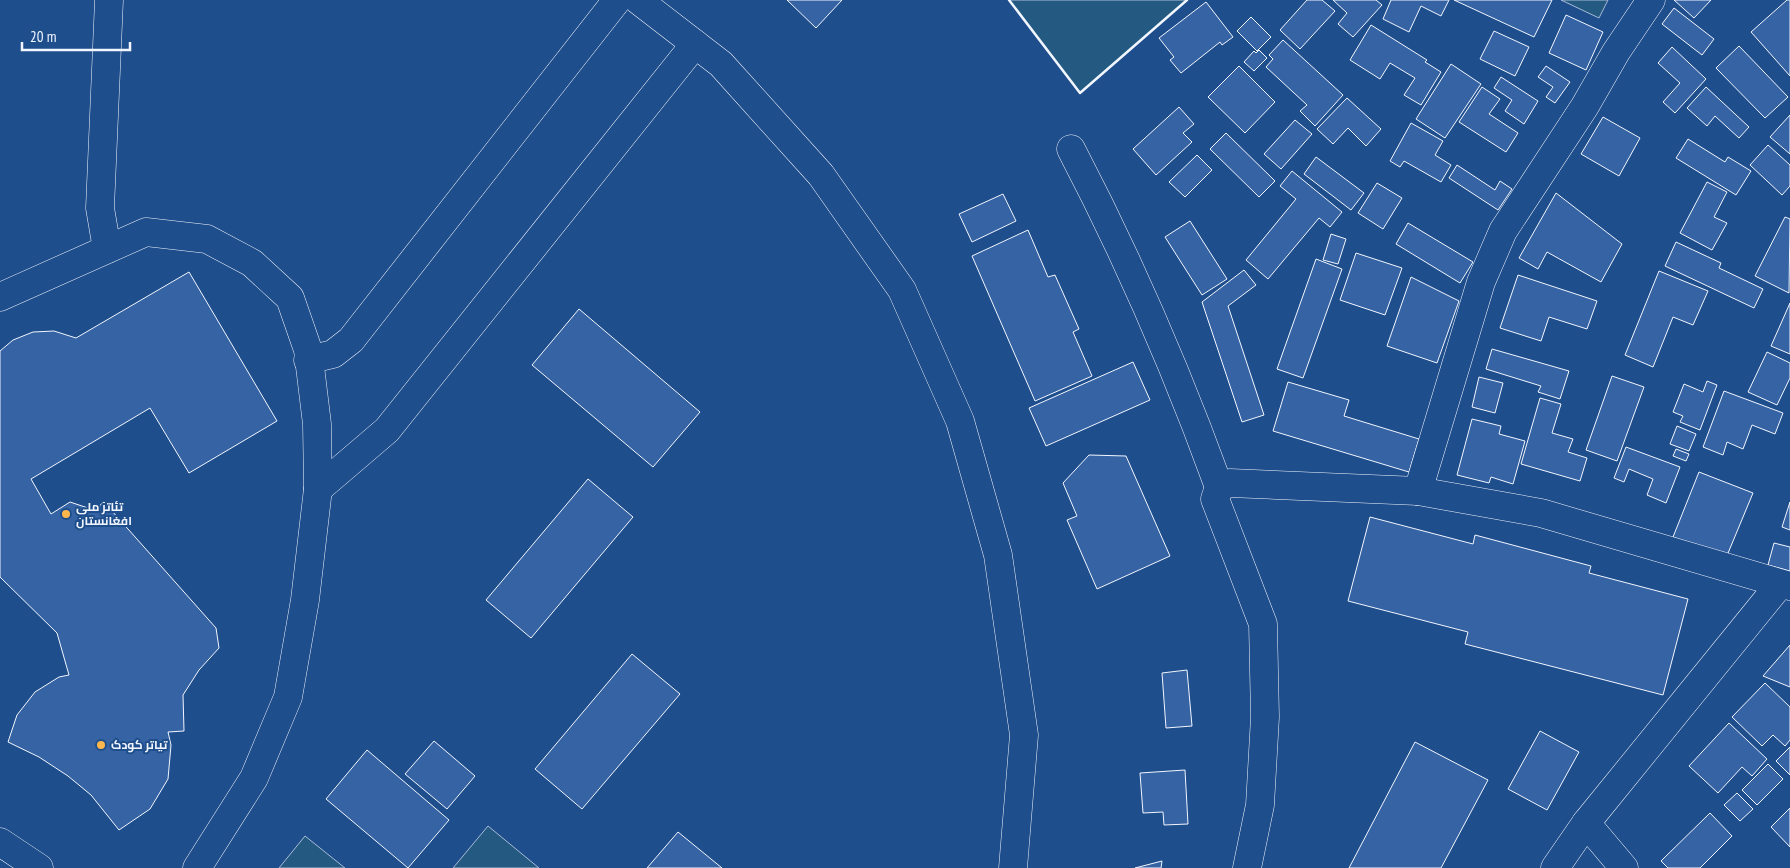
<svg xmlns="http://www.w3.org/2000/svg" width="1790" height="868" viewBox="0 0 1790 868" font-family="'PT Sans Narrow',Cairo,sans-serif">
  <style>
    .green { fill: #245a82; stroke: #a8bbd7 }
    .building { fill: #3563a3; stroke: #f2f6ff }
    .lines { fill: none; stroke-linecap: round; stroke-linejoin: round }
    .minor-casing { stroke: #f2f6ff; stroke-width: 29 }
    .minor { stroke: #1f4e8c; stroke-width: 28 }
    .wall { stroke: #f2f6ff; stroke-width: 2.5 }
    .poi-dot { fill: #ffb74d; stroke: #1f4e8c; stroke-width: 2 }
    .labels { text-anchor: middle; stroke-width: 4; stroke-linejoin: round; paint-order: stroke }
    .poi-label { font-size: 12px; font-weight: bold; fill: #f2f6ff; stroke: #1f4e8c; text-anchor: start }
  </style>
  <rect width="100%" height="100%" fill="#1f4e8c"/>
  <g class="green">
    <path d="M 1009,0 L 1187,0 L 1080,93 Z"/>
    <path d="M 1561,0 L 1608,0 L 1599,18 Z"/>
    <path d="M 488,826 L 539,868 L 453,868 Z"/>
    <path d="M 305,836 L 345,868 L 279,868 Z"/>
  </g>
  <g class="building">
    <path d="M 787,0 L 842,0 L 816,28 Z"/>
    <path d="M 1307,0 L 1322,0 L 1335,11 L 1300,49 L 1280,30 Z"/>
    <path d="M 1333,0 L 1376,0 L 1382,5 L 1353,37 L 1338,24 L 1347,13 Z"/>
    <path d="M 1391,0 L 1449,0 L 1441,16 L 1421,6 L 1409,32 L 1383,19 Z"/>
    <path d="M 1454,0 L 1552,0 L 1534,37 Z"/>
    <path d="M 1674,0 L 1711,0 L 1694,18 Z"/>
    <path d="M 1787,0 L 1790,0 L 1790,76 L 1751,32 Z"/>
    <path d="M 1206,2 L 1233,37 L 1222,45 L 1220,42 L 1181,73 L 1170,60 L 1174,57 L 1159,38 Z"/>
    <path d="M 1674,8 L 1714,39 L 1702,55 L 1662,24 Z"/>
    <path d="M 1566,15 L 1603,32 L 1586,70 L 1549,53 Z"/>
    <path d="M 1251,17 L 1271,37 L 1257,51 L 1237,31 Z"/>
    <path d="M 1371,25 L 1427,60 L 1425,62 L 1441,72 L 1421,105 L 1404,95 L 1415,78 L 1390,63 L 1380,79 L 1350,60 Z"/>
    <path d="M 1494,31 L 1529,47 L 1515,76 L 1480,59 Z"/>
    <path d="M 1283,40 L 1343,95 L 1315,126 L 1300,111 L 1307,105 L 1266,67 L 1273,59 L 1269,55 Z"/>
    <path d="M 1739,46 L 1788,97 L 1765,118 L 1716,68 Z"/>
    <path d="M 1672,47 L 1706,79 L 1675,113 L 1663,102 L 1680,83 L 1658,63 Z"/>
    <path d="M 1259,50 L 1267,58 L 1254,71 L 1244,62 L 1254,51 L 1256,53 Z"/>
    <path d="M 1451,64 L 1481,84 L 1445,138 L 1416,119 Z"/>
    <path d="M 1239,66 L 1275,102 L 1245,133 L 1208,97 Z"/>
    <path d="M 1546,66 L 1570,82 L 1555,103 L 1546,97 L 1553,87 L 1538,77 Z"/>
    <path d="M 1501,77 L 1538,101 L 1524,124 L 1505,111 L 1512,100 L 1494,88 Z"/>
    <path d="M 1482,87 L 1500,99 L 1489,114 L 1518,133 L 1506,152 L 1459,122 Z"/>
    <path d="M 1706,87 L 1749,127 L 1739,138 L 1715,116 L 1707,126 L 1687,108 Z"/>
    <path d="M 1347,98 L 1381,129 L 1366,146 L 1348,128 L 1333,144 L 1317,129 Z"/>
    <path d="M 1179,107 L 1194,124 L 1183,133 L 1192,142 L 1156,175 L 1133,149 Z"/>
    <path d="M 1790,115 L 1790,154 L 1770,137 Z"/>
    <path d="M 1603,117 L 1640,138 L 1619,176 L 1581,154 Z"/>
    <path d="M 1295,120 L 1312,134 L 1281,169 L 1264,154 Z"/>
    <path d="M 1411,123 L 1443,141 L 1435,155 L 1451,165 L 1441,182 L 1404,161 L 1400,167 L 1390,161 Z"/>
    <path d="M 1226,133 L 1275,181 L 1259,197 L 1210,149 Z"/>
    <path d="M 1688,139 L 1725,162 L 1728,157 L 1751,171 L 1736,195 L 1676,158 Z"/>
    <path d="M 1768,145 L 1790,165 L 1790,186 L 1782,195 L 1750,165 Z"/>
    <path d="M 1197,155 L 1212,170 L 1185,197 L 1169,182 Z"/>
    <path d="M 1316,157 L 1364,193 L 1351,210 L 1304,174 Z"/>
    <path d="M 1457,165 L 1495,190 L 1500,181 L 1512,189 L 1498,210 L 1449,178 Z"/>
    <path d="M 1292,171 L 1342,212 L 1330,227 L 1319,218 L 1268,279 L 1246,260 L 1296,199 L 1280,186 Z"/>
    <path d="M 1707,182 L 1727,192 L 1714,217 L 1727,223 L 1712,250 L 1680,233 Z"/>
    <path d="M 1377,183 L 1402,198 L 1383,229 L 1358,213 Z"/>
    <path d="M 1556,193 L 1622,244 L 1601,282 L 1547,252 L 1538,269 L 1519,258 Z"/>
    <path d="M 1003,194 L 1016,221 L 972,242 L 959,214 Z"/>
    <path d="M 1785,217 L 1790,219 L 1789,293 L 1755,276 Z"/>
    <path d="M 1190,221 L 1227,279 L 1202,295 L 1165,237 Z"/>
    <path d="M 1408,223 L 1473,262 L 1460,283 L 1396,244 Z"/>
    <path d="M 1028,230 L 1048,277 L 1055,275 L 1079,329 L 1073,332 L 1092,376 L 1035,401 L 972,256 Z"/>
    <path d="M 1331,234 L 1346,239 L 1338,264 L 1323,260 Z"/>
    <path d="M 1676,242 L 1721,263 L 1719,268 L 1763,289 L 1754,308 L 1665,266 Z"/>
    <path d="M 1356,253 L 1402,268 L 1385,315 L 1340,300 Z"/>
    <path d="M 1316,259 L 1342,269 L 1303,378 L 1277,369 Z"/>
    <path d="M 1244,270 L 1256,285 L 1228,306 L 1264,415 L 1242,422 L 1202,302 Z"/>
    <path d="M 1659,271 L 1708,291 L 1693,325 L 1673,317 L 1653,367 L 1625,355 Z"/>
    <path d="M 189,272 L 277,421 L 189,473 L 150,408 L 31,479 L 51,514 L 70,502 L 94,510 L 104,502 L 216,628 L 219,648 L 199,670 L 183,695 L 184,731 L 168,732 L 171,745 L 168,779 L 150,809 L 119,830 L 91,795 L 68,776 L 39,757 L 8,742 L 17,715 L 35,692 L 59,677 L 69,675 L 57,633 L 0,577 L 0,351 L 13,340 L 33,332 L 54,331 L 76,338 Z"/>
    <path d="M 1518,275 L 1597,301 L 1587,329 L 1549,317 L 1541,341 L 1500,328 Z"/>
    <path d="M 1411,277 L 1459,301 L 1437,363 L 1387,346 Z"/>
    <path d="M 1790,303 L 1790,354 L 1771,346 Z"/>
    <path d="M 579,309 L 700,412 L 653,467 L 532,365 Z"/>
    <path d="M 1492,349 L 1569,371 L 1560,399 L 1538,392 L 1541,386 L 1486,369 Z"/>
    <path d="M 1767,352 L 1790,363 L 1790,378 L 1777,405 L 1748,392 Z"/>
    <path d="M 1133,362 L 1150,400 L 1046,446 L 1029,408 Z"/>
    <path d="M 1612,376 L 1644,387 L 1617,461 L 1586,450 Z"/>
    <path d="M 1479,377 L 1503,383 L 1495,413 L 1472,407 Z"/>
    <path d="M 1707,381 L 1717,385 L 1700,430 L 1680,422 L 1683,416 L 1673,412 L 1684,384 L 1703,392 Z"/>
    <path d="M 1288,382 L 1349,400 L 1344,416 L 1419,439 L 1409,472 L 1273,431 Z"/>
    <path d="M 1724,391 L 1783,413 L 1775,434 L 1752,425 L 1743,449 L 1727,442 L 1723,455 L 1703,447 Z"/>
    <path d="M 1540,398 L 1561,404 L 1552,433 L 1573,439 L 1568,452 L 1587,458 L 1580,481 L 1521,464 Z"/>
    <path d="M 1472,419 L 1501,426 L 1499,434 L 1525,441 L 1513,484 L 1491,477 L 1489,483 L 1457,475 Z"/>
    <path d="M 1677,426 L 1696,434 L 1689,451 L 1670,444 Z"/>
    <path d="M 1626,447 L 1680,467 L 1666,503 L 1647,495 L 1653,479 L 1629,469 L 1624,482 L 1614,478 Z"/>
    <path d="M 1676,449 L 1689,454 L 1686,461 L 1673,456 Z"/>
    <path d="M 1089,455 L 1126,456 L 1170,556 L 1097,589 L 1067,520 L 1077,516 L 1063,483 Z"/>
    <path d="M 1699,472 L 1753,493 L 1726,558 L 1673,537 Z"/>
    <path d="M 588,479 L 633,517 L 531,638 L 486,600 Z"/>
    <path d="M 1790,502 L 1790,530 L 1782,527 Z"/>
    <path d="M 1370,517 L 1473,544 L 1475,535 L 1591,566 L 1589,573 L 1688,599 L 1663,695 L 1465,644 L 1468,632 L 1348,601 Z"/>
    <path d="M 1774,543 L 1790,547 L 1790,571 L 1768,565 Z"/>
    <path d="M 1790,645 L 1790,687 L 1763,676 Z"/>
    <path d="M 632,654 L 680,694 L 582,809 L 535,769 Z"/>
    <path d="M 1187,670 L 1192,726 L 1166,728 L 1162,673 Z"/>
    <path d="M 1765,683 L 1790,707 L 1790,740 L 1785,746 L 1773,735 L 1762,746 L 1732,717 Z"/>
    <path d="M 1729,723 L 1767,759 L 1752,776 L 1742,767 L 1718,793 L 1689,766 Z"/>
    <path d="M 1540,731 L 1579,752 L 1547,810 L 1508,789 Z"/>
    <path d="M 434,741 L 475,776 L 447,809 L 405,774 Z"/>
    <path d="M 1415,742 L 1488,780 L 1441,868 L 1349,868 Z"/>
    <path d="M 1790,747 L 1790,775 L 1776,761 Z"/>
    <path d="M 367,750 L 449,820 L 408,868 L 326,799 Z"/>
    <path d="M 1768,764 L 1783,779 L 1757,805 L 1742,790 Z"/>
    <path d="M 1185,770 L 1188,824 L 1164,825 L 1163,812 L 1143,813 L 1140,773 Z"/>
    <path d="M 1737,793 L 1753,809 L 1740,821 L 1724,805 Z"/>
    <path d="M 1790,808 L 1790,847 L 1771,827 Z"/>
    <path d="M 1710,813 L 1732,836 L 1700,868 L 1668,868 L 1661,861 Z"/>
    <path d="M 678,832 L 722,868 L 647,868 Z"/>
    <path d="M 1162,861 L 1161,868 L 1135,868 Z"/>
  </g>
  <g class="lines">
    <defs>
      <g id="minor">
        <path d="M 638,0 L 721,64 L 821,175 L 902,290 L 960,421 L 998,555 L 1024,735 L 1013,868"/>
        <path d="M 1071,149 C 1128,258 1177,371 1219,487"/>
        <path d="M 107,249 L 100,208 L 109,0"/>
        <path d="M 0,297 L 146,232 L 207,239 L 252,263 L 290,298 L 308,350 L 317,424 L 318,489 L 305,600 L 288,697 L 254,778 L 197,868"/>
        <path d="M 308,360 L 333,354 L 351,340 L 617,0"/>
        <path d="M 318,489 L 387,430 L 695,44"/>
        <path d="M 1418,491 L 1481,282 L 1503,231 L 1585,106 L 1616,52 L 1651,0"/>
        <path d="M 1586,823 L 1624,868"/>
        <path d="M 0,842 L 39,868"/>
        <path d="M 1247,868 L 1260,805 L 1265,717 L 1263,624 L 1215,499 L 1219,487 L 1230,483 L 1418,491 L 1541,513 L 1790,586"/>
        <path d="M 1555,868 L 1586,823 L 1780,584"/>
      </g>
    </defs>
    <use href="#minor" class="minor-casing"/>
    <use href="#minor" class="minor"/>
    <path class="wall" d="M 1009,0 L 1080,93 L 1187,0"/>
  </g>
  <g class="poi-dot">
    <circle cx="66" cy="514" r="5"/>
    <circle cx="101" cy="745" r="5"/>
  </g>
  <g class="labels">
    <g class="poi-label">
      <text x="76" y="511">تئاتر ملی<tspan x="76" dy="14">افغانستان</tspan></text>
      <text x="111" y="749">تیاتر کودک</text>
    </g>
  </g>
  <path d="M22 42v8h108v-8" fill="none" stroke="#f2f6ff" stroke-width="2.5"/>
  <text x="30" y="42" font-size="15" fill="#f2f6ff" stroke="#1f4e8c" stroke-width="4" paint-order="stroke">20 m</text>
</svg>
